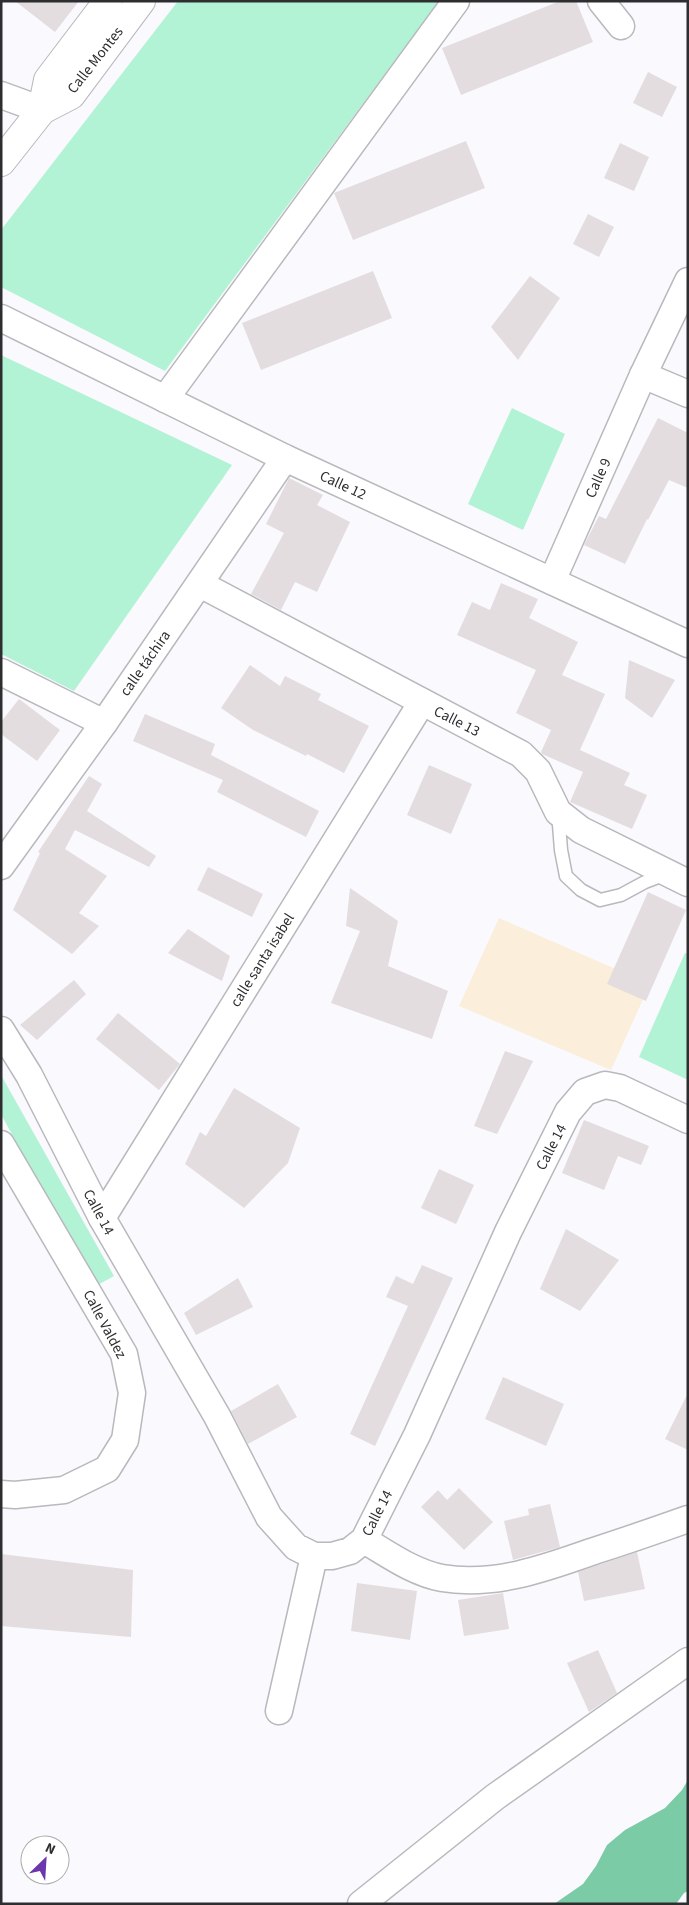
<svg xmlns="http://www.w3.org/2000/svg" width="689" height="1905" viewBox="0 0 689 1905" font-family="'Source Sans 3',sans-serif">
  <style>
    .education { fill: #fbeeda }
    .green { fill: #b3f3d5 }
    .forest { fill: #7ccba7 }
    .building { fill: #e4dddf }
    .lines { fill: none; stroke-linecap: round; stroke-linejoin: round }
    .service-casing { stroke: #b9b8bd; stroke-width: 15 }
    .minor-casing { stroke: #b9b8bd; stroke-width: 29 }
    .tertiary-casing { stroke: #b9b8bd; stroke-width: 30 }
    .service { stroke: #fff; stroke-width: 12 }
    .minor { stroke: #fff; stroke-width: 26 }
    .tertiary { stroke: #fff; stroke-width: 28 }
    .labels { text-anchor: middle; stroke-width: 4.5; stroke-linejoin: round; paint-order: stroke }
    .street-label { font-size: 15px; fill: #2e2e30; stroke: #fff }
  </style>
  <rect width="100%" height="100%" fill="#faf9fe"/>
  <path class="education" d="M 499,918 L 650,984 L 611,1070 L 459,1006 Z"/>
  <g class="green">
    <path d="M 178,1 L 439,1 L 165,371 L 1,287 L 1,230 Z"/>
    <path d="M 1,355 L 232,465 L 74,691 L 1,654 Z"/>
    <path d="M 512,408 L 565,434 L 523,530 L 468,504 Z"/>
    <path d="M 685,953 L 688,954 L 688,1080 L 639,1057 Z"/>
    <path d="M 1,1075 L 114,1276 L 94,1287 L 1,1114 Z"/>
  </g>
  <path class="forest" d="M 688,1780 L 688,1891 L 684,1893 L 676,1904 L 554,1904 L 583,1884 L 596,1866 L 607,1845 L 625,1830 L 665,1808 L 682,1790 Z"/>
  <g class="building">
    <path d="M 15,1 L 79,1 L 55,32 Z"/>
    <path d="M 560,1 L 576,1 L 593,42 L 461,95 L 442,48 Z"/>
    <path d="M 648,72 L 677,87 L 662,117 L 633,103 Z"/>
    <path d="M 466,141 L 485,188 L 353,240 L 334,193 Z"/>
    <path d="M 620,143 L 649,157 L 634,191 L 604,178 Z"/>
    <path d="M 588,214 L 614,227 L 599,257 L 573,244 Z"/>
    <path d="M 373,271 L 392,318 L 261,370 L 242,323 Z"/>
    <path d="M 530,276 L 560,298 L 518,360 L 491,327 Z"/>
    <path d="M 658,418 L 688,433 L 688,488 L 669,480 L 648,520 L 647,519 L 625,564 L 584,545 L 599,516 L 606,519 Z"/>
    <path d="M 289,478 L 323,495 L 317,505 L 350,522 L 317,592 L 295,582 L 281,610 L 251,594 L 284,533 L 266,524 Z"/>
    <path d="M 501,583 L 538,599 L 529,618 L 578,642 L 562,675 L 605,694 L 580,750 L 630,773 L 624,785 L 647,795 L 632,829 L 570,802 L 583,772 L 542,754 L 541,752 L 551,730 L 516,713 L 536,670 L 457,635 L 472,602 L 490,610 Z"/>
    <path d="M 629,660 L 675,680 L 652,718 L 625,698 Z"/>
    <path d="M 250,665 L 280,686 L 285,676 L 321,694 L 318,700 L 369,726 L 344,773 L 307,754 L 306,756 L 253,730 L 221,708 Z"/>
    <path d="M 19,699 L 60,730 L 37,761 L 1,734 L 1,722 Z"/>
    <path d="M 145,714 L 215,744 L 211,755 L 319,811 L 306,837 L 217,792 L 223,780 L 133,741 Z"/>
    <path d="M 429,765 L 472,784 L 451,834 L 407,815 Z"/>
    <path d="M 89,776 L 102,784 L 87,811 L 156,856 L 149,867 L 75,830 L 65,849 L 107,876 L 79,913 L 99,926 L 72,954 L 13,910 L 40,853 L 38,852 Z"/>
    <path d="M 208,867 L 263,894 L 252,917 L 197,890 Z"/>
    <path d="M 350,888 L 398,921 L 388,966 L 448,991 L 432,1039 L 331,1003 L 360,931 L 346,926 Z"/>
    <path d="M 648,892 L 686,910 L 646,1001 L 607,984 Z"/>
    <path d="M 188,929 L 230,956 L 222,981 L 168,953 Z"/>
    <path d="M 74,980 L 86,994 L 37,1040 L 20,1025 Z"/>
    <path d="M 118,1013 L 180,1064 L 159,1090 L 96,1039 Z"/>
    <path d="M 505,1051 L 533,1061 L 497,1134 L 474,1126 Z"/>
    <path d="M 234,1088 L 300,1128 L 288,1163 L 244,1208 L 185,1164 L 200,1132 L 206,1136 Z"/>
    <path d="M 584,1120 L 649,1146 L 641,1165 L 618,1156 L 604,1190 L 562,1173 Z"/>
    <path d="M 439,1169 L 474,1185 L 456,1224 L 421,1208 Z"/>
    <path d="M 566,1229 L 619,1260 L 580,1311 L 540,1289 Z"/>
    <path d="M 422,1265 L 453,1278 L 375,1446 L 350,1434 L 408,1306 L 386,1297 L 396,1276 L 413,1284 Z"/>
    <path d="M 238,1278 L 253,1307 L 196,1335 L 184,1313 Z"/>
    <path d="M 503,1377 L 564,1404 L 546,1446 L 485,1419 Z"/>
    <path d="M 278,1384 L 297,1417 L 248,1444 L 231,1411 Z"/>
    <path d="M 688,1393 L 688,1450 L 665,1439 Z"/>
    <path d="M 459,1488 L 493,1522 L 464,1550 L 421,1507 L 438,1490 L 447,1500 Z"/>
    <path d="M 550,1504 L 560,1547 L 513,1560 L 504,1521 L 529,1515 L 528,1509 Z"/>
    <path d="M 637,1552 L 645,1589 L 584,1601 L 578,1572 Z"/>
    <path d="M 1,1554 L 133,1570 L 131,1637 L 1,1626 Z"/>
    <path d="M 357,1583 L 417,1591 L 410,1640 L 351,1631 Z"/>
    <path d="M 503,1593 L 509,1629 L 464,1636 L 458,1600 Z"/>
    <path d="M 598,1650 L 617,1693 L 589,1712 L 567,1663 Z"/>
  </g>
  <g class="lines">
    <defs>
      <path id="service" d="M 558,812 L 561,850 L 566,876 L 581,890 L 600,900 L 621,895 L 645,882 L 666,874"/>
      <g id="minor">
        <path d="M 601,1 L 621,26"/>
        <path d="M 1,95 L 42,110"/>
        <path d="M 1,318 L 285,458 L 688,644"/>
        <path d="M 643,375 L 688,394"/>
        <path d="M 165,399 L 456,1"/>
        <path d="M 552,581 L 643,375 L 688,281"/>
        <path d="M 200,584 L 521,754 L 538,771 L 558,812 L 581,830 L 688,883"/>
        <path d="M 1,672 L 104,723"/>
        <path d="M 1,866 L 104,723 L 285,458"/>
        <path d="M 1,1030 L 29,1075 L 102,1218 L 217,1416 L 269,1517 L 296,1547 L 314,1556 L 332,1556 L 350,1551 L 364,1540 L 417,1435 L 508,1232 L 568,1112 L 585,1092 L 605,1085 L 620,1088 L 688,1120"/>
        <path d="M 1,1144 L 124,1354 L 132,1393 L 125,1440 L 107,1469 L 64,1490 L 15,1495 L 1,1494"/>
        <path d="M 102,1218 L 422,702"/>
        <path d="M 364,1540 C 388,1554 414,1573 442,1578 C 494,1587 546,1568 594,1551 C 625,1541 657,1530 688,1519"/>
        <path d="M 279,1711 L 314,1556"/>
        <path d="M 361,1904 L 495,1797 L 688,1661"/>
      </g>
      <g id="tertiary">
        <path d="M 42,110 L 48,80 L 108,1"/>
        <path d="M 1,162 L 42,110 L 71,95 L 141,1"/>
      </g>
    </defs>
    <use href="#service" class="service-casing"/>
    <use href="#minor" class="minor-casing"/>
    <use href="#tertiary" class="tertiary-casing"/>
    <use href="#service" class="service"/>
    <use href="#minor" class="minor"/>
    <use href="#tertiary" class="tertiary"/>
  </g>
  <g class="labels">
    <g class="street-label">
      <text transform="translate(95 60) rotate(-52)" y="5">Calle Montes</text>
      <text transform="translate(598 478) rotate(-66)" y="5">Calle 9</text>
      <text transform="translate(343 485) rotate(25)" y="5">Calle 12</text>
      <text transform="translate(145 663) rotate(-55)" y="5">calle táchira</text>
      <text transform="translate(457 721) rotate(27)" y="5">Calle 13</text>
      <text transform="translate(262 960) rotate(-58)" y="5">calle santa isabel</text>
      <text transform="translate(551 1147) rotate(-63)" y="5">Calle 14</text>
      <text transform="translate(99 1212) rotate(62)" y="5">Calle 14</text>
      <text transform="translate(105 1324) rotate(62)" y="5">Calle Valdez</text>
      <text transform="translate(377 1513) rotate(-63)" y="5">Calle 14</text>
    </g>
  </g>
  <rect width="689" height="1905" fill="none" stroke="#2e2e30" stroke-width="5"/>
  <g transform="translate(45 1860) rotate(25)"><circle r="24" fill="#ffffff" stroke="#ababac"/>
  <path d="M0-4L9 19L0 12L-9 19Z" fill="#6d36ad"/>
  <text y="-8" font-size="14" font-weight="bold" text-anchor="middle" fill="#2e2e30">N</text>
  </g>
</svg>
